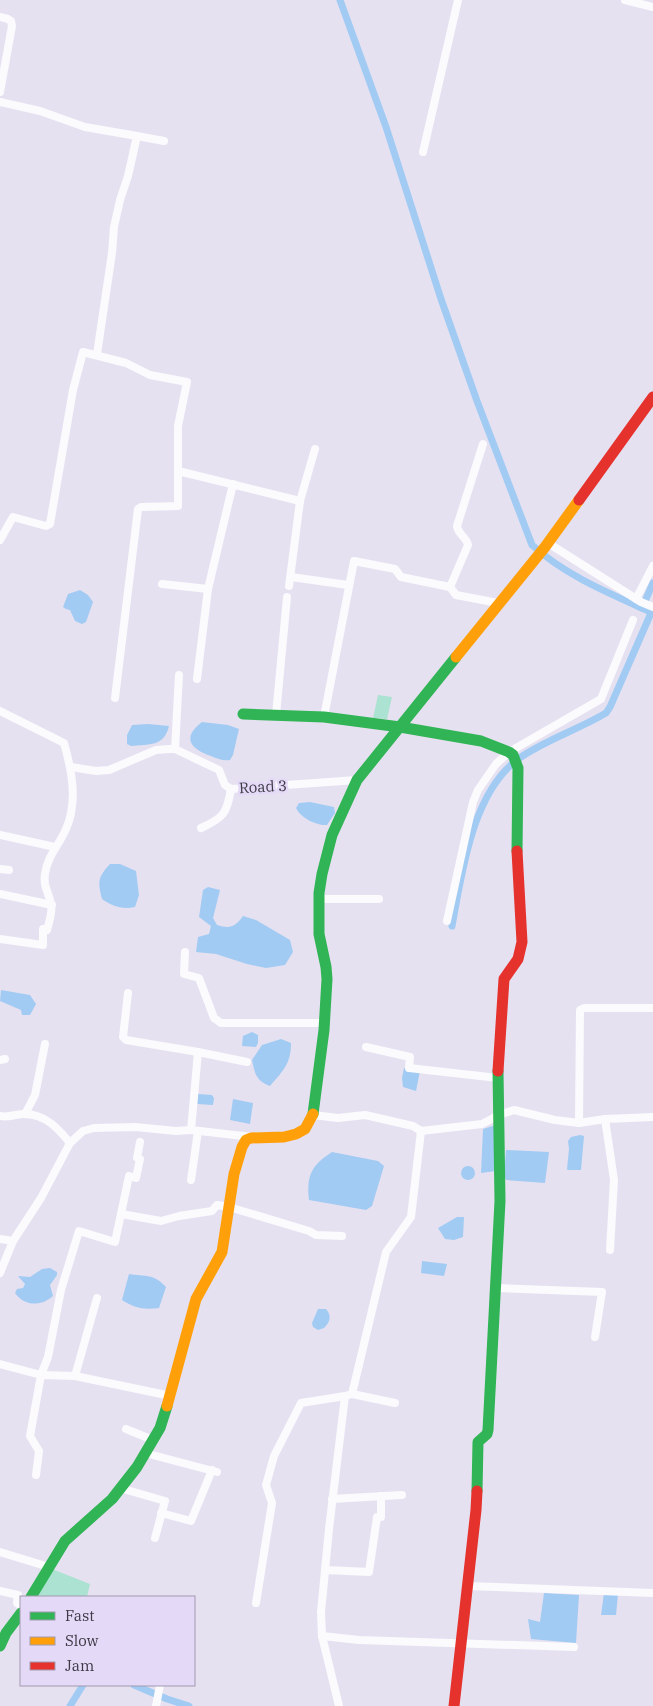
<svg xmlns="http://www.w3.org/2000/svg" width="653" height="1706" viewBox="0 0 653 1706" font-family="'IBM Plex Serif',serif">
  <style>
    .green { fill: #ace2d1 }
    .water { fill: #a1cbf3 }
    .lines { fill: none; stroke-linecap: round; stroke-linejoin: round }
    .canal { stroke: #a1cbf3; stroke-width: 7 }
    .street { stroke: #fbfafd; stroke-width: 8 }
    .fast { stroke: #30b455; stroke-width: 11 }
    .slow { stroke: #ff9f0a; stroke-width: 11 }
    .jam { stroke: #e5322d; stroke-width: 11 }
    .labels { text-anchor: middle; stroke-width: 5; stroke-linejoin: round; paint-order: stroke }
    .street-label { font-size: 15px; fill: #3d3945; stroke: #e4daf8 }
  </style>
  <rect width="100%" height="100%" fill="#e6e1f1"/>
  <g class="green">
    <path d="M 378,695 L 392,697 L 387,719 L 373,718 Z"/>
    <path d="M 52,1569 L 90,1584 L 87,1597 L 36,1597 Z"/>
  </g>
  <g class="water">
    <path d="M 80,590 L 88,595 L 93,602 L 86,622 L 82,624 L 75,621 L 70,610 L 66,609 L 63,607 L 68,594 Z"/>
    <path d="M 202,722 L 228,725 L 239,729 L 233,755 L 230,760 C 223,761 218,759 211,756 C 191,749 181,738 202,722 Z"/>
    <path d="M 148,724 L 169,726 C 164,747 149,744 131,746 L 127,744 L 127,735 L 132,725 Z"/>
    <path d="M 310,802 L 334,807 L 335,813 L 327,825 C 316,826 300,817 296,808 L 299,803 Z"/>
    <path d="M 110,864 L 120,864 L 136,871 L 139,895 L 135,907 C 122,910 112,906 102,899 C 98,882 97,878 110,864 Z"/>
    <path d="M 208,887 L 220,890 L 213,918 L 217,925 C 230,929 235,927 243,916 L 256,920 L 290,940 L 293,952 L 285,965 L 266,968 L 247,964 L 216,954 L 196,952 L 198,937 L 209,934 L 211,926 L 199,917 L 203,890 Z"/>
    <path d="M 1,990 L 30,995 L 36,1004 L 30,1015 L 22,1015 L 21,1010 L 0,1001 Z"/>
    <path d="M 252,1032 L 258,1035 L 258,1043 L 256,1047 L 242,1046 L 243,1036 Z"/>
    <path d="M 281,1039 L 291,1043 C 291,1064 283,1071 270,1086 C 256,1081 255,1074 252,1060 L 262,1045 Z"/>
    <path d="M 404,1068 L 420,1071 L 416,1091 L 403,1087 L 402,1078 Z"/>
    <path d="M 198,1094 L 212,1095 L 214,1098 L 213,1105 L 197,1104 Z"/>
    <path d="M 233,1099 L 253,1103 L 250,1124 L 230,1120 Z"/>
    <path d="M 496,1125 L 496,1171 L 481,1173 L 483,1129 Z"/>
    <path d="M 580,1135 L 584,1136 L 581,1170 L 568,1170 L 567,1169 L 569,1149 L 568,1141 L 571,1137 Z"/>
    <path d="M 506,1150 L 549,1152 L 545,1183 L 506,1180 L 504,1174 Z"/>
    <path d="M 332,1152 L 378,1161 L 384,1166 L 372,1206 L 366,1210 L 309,1200 C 306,1175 312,1165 332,1152 Z"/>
    <circle cx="468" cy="1173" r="7"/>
    <path d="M 457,1217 L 464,1217 L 463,1237 L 454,1240 L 445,1239 L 438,1228 Z"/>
    <path d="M 422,1261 L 447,1264 L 444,1276 L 421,1273 Z"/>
    <path d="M 50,1268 L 57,1272 L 57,1275 L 50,1285 L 53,1296 C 41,1307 24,1306 15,1293 L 17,1289 L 23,1288 L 25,1284 L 18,1276 L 30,1277 L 42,1269 Z"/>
    <path d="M 129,1274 C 146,1277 153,1273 166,1287 L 159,1308 C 143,1310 135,1308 122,1300 Z"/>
    <path d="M 318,1309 L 326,1309 C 332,1316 330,1322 324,1328 L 318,1330 L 313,1327 L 312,1323 Z"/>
    <path d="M 544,1593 L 579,1595 L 576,1643 L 531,1639 L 528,1619 L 540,1622 Z"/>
    <path d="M 604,1593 L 618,1594 L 616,1615 L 601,1615 Z"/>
  </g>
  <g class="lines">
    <g class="canal">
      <path d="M 340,0 L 386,127 L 441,299 L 477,401 L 532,545 C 566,576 611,594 653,613"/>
      <path d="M 642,608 L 653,583"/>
      <path d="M 452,926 C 462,873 472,790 521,757 C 548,739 579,729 606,713 L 610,707 L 651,613"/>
      <path d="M 134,1685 L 167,1699 L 189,1706"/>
      <path d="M 70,1706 L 83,1685"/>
    </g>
    <g class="street">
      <path d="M 625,0 L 653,7"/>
      <path d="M 0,17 L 8,19 L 11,21 L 12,26 L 0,92"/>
      <path d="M 0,102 L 40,111 L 85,127 L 137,136"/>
      <path d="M 423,152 L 458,0"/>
      <path d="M 97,354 L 112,253 L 114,227 L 120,200 L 128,176 L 137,136 L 164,141"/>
      <path d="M 178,471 L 300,501"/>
      <path d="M 0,540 L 13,517 L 46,526 L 50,524 L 73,390 L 83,352 L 126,363 L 150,375 L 187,382 L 178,426 L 178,506 L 141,507 L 138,509 L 115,698"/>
      <path d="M 548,543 L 641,602 L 653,607"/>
      <path d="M 291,577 L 348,585"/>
      <path d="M 162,584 L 208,589"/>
      <path d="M 289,586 L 300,501 L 315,449"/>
      <path d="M 450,587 L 468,545 C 467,537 458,535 457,526 L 483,444"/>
      <path d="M 636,599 L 653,566"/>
      <path d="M 197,679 L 208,589 L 233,484"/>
      <path d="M 0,711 L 64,743 C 72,771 78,802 66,829 C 59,845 47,857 45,874 C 43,888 49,892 51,904 C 53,911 49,922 47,930 L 43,929 L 43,945 L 0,939"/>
      <path d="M 276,715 L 287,597"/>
      <path d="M 324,717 L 354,561 L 395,569 L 401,577 L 450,587 L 456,595 L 498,603"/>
      <path d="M 175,749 L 179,675"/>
      <path d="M 71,767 L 96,771 L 109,770 L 156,750 L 170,749 L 175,749 L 219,770 L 225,785 L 231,789 L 357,780"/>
      <path d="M 201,828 C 223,818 227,814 231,789"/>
      <path d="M 0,835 L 55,847"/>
      <path d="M 0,869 L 9,870"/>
      <path d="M 0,894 L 52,905"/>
      <path d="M 319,899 L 379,899"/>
      <path d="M 447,921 L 473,802 L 478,790 L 496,764 L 509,752 L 601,699 L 633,620"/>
      <path d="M 185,952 L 184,974 L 199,978 L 214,1018 L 221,1023 L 324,1023"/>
      <path d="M 128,993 L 123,1037 L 126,1040 L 198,1052 L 191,1130"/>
      <path d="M 366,1047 L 410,1057 L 409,1068 L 498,1078"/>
      <path d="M 198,1052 L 247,1062"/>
      <path d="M 0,1060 L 5,1059"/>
      <path d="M 25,1114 L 35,1095 L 45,1044"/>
      <path d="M 313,1115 L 338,1118 L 365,1115 L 413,1126 L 421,1131 L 482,1124 L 499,1115 L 514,1110 L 555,1120 L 579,1123 L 605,1119 L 653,1117"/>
      <path d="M 0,1116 C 8,1118 16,1114 24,1114 C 45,1114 58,1128 70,1143"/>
      <path d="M 605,1119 L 614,1180 L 610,1250"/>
      <path d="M 579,1123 L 580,1010 L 584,1008 L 653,1008"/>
      <path d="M 191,1180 L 198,1131"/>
      <path d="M 121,1214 L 161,1221 L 179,1216 L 212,1211 L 217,1205 L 229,1207 L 309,1231 L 316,1235 L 342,1236"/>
      <path d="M 0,1239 L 13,1241"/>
      <path d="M 0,1273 L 13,1241 L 41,1198 L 70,1143 L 83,1131 L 94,1128 L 135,1127 L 176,1131 L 191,1130 L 252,1137"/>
      <path d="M 496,1288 L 602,1292 L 595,1337"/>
      <path d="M 97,1298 L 75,1376 L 171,1396"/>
      <path d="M 0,1364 L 41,1375 L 75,1376"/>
      <path d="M 352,1394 L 395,1403"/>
      <path d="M 126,1429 L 153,1440"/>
      <path d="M 145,1453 L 217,1472"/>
      <path d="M 36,1475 L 39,1451 L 30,1436 L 41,1375 L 48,1357 L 61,1290 L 79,1231 L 115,1242 L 129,1176 L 136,1178 L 140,1159 L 137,1158 L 140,1142"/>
      <path d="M 120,1488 L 165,1501 L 155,1538"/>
      <path d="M 332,1499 L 402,1495"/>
      <path d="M 161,1513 L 191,1521 L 212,1470"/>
      <path d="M 0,1552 L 49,1567"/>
      <path d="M 325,1570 L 369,1572 L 377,1517 L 381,1517 L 381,1496"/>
      <path d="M 467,1586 L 653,1593"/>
      <path d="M 0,1591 L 18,1595 L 17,1603 L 21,1606"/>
      <path d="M 256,1603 L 272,1503 L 266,1485 L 274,1456 L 301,1403 L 345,1396"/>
      <path d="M 322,1636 L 359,1640 L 574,1647"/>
      <path d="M 156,1706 L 160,1685"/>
      <path d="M 339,1706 L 322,1636 L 321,1612 L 329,1529 L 345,1396 L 352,1394 L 386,1252 L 411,1217 L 421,1131"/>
    </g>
    <g class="fast">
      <path d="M 243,714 L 324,717 L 400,727 L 481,741 L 509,752 L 513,755 L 518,768 L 517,851"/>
      <path d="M 313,1114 L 324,1030 L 327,979 L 326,967 L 319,934 L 319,893 L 322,874 L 332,835 L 357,780 L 456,657"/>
      <path d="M 477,1491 L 478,1442 L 487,1434 L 488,1430 L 500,1201 L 498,1071"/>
      <path d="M 31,1597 L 65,1541 L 112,1499 L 137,1467 L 160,1428 L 167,1406"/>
      <path d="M 0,1646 L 6,1633 L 21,1613"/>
    </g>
    <g class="slow">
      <path d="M 456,657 L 545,547 L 579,500"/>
      <path d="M 167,1406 L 196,1299 L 222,1252 L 234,1174 L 242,1147 L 246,1140 L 251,1138 L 284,1137 L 296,1134 L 305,1129 L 313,1114"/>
    </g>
    <g class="jam">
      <path d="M 579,500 L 653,397"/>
      <path d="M 498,1071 L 504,979 L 518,959 L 522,942 L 517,851"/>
      <path d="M 454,1706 L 476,1510 L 477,1491"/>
    </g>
  </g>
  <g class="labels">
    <g class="street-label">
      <text transform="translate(263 787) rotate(-3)" y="5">Road 3</text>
    </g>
  </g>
  <rect x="20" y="1596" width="175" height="90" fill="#e4daf8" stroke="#a19ab0"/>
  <rect x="30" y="1612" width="25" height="8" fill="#30b455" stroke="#a19ab0"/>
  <text x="65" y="1621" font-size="15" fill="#3d3945">Fast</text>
  <rect x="30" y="1637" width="25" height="8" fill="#ff9f0a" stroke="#a19ab0"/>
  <text x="65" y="1646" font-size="15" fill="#3d3945">Slow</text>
  <rect x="30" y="1662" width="25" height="8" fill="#e5322d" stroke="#a19ab0"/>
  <text x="65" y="1671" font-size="15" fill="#3d3945">Jam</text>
</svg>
